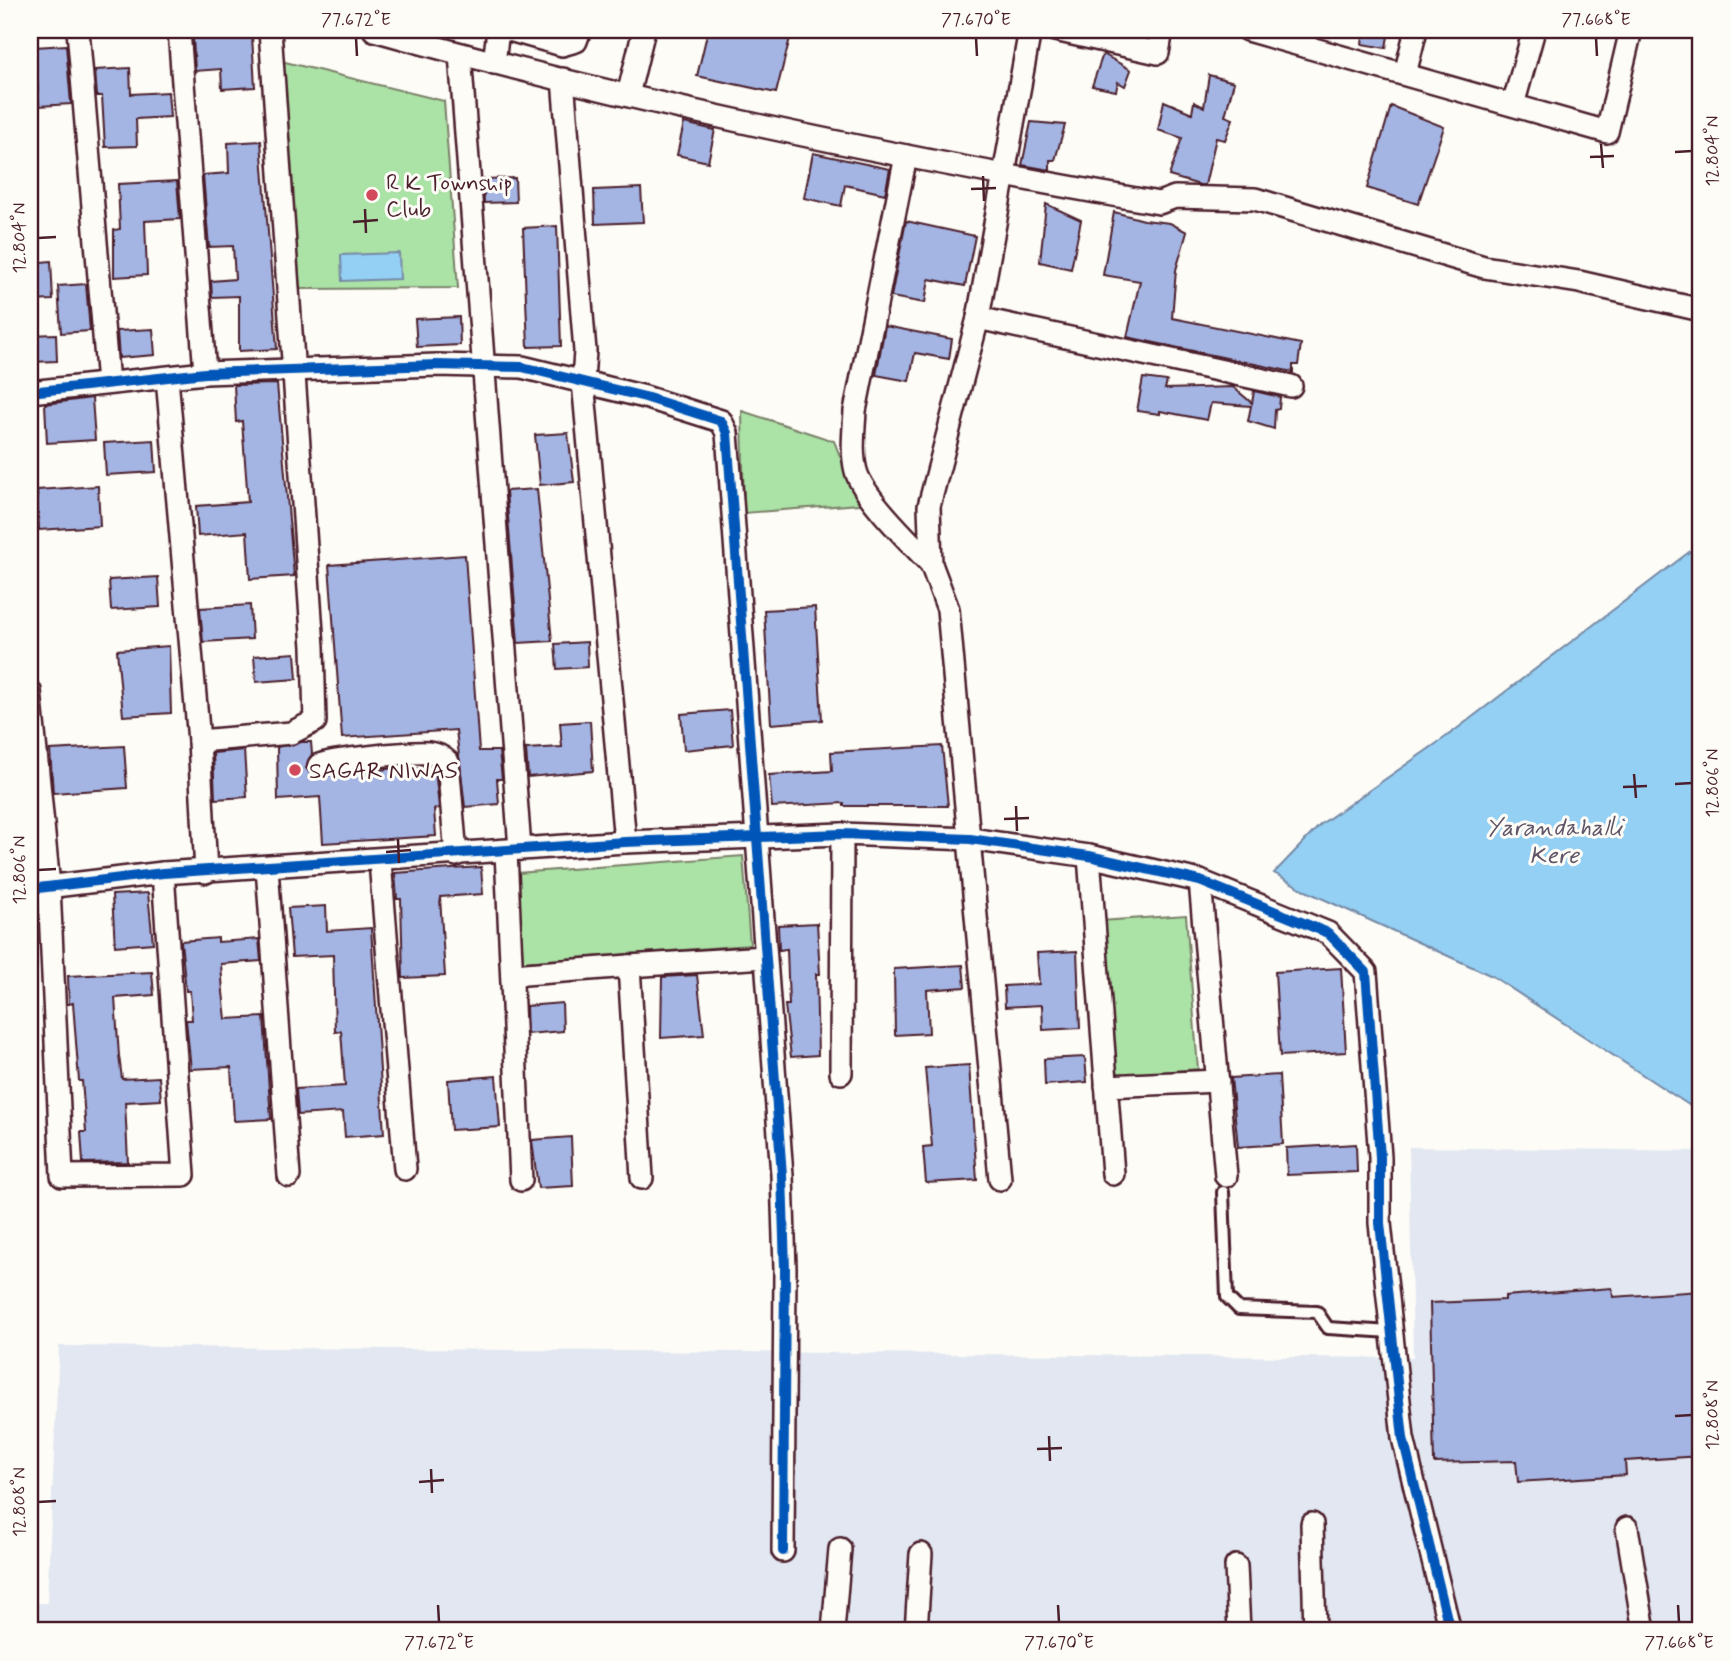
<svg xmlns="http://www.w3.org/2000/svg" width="1731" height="1661" viewBox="0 0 1731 1661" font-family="Mynerve,sans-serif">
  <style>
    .built { fill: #e2e7f1 }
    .green { fill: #abe2a6; stroke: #7a8068; stroke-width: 2 }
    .water { fill: #94d0f4; stroke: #7689a4; stroke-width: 2 }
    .building { fill: #a4b5e4; stroke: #4a1f2b; stroke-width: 2 }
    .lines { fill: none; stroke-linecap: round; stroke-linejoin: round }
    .lane-casing { stroke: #4a1f2b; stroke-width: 16 }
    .street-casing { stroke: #4a1f2b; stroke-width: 26 }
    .lane { stroke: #fdfcf7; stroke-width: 10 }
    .street { stroke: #fdfcf7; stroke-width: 21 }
    .cycleway-casing { stroke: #fdfcf7; stroke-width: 15 }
    .cycleway { stroke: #0057b8; stroke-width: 10 }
    .ticks { fill: none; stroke: #4a1f2b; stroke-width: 2.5 }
    .poi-dot { fill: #d1495b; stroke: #fdfcf7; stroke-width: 2.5 }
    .labels { text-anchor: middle; stroke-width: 6; stroke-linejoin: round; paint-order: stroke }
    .poi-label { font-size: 23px; fill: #4a1f2b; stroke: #fdfcf7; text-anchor: start }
    .water-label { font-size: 24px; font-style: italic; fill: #605467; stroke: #fdfcf7 }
    .neatline { fill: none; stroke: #4a1f2b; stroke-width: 2.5 }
    .ticks-label { font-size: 18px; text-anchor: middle; fill: #4a1f2b }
  </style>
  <rect width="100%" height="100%" fill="#fdfcf7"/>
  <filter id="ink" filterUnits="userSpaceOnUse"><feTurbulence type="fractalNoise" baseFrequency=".0143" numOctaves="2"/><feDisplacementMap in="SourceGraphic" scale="14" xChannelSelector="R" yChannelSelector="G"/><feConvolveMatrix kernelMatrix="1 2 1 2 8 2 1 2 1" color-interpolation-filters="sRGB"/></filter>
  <g filter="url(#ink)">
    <path class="built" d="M 1409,1147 L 1701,1151 L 1701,1631 L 30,1631 L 30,1603 L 47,1603 L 59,1346 L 1413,1358 Z"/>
    <g class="green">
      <path d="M 281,61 L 444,101 L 458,288 L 300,289 Z"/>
      <path d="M 742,411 L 834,441 L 859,504 L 744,513 Z"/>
      <path d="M 743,856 L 750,945 L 523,962 L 517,873 Z"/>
      <path d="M 1186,915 L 1198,1069 L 1114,1076 L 1101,921 Z"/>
    </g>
    <g class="water">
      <path d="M 399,253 L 400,279 L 342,281 L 341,255 Z"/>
      <path d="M 1701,543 L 1701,1113 L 1492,976 L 1308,892 L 1274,873 L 1321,824 L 1450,734 Z"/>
    </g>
    <g class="building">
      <path d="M 708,30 L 792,30 L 776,93 L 697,76 Z"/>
      <path d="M 1364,30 L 1389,30 L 1386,48 L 1362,44 Z"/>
      <path d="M 215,35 L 215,38 L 252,36 L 255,87 L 222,89 L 221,69 L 195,71 L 193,37 Z"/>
      <path d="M 66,45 L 71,104 L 39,106 L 35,47 Z"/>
      <path d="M 1103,54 L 1131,70 L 1125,86 L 1118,82 L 1116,91 L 1092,86 Z"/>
      <path d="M 130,68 L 131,94 L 168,92 L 170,117 L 136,119 L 137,146 L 105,147 L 102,96 L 97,96 L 95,70 Z"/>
      <path d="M 1209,75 L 1234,82 L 1225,116 L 1233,119 L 1225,140 L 1216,138 L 1205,185 L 1200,185 L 1169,176 L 1182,138 L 1158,130 L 1164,101 L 1192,113 L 1194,102 L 1204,107 Z"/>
      <path d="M 1391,106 L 1444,127 L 1418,204 L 1367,188 Z"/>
      <path d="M 1031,122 L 1065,125 L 1055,160 L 1050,160 L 1050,170 L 1022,165 Z"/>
      <path d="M 684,123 L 715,130 L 708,162 L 677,155 Z"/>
      <path d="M 261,141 L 277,349 L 239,351 L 239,296 L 212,297 L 211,281 L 235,279 L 233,246 L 209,247 L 203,175 L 229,173 L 228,143 Z"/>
      <path d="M 813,153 L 890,169 L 885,194 L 845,185 L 841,206 L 804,198 Z"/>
      <path d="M 515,178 L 516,202 L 484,203 L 483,179 Z"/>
      <path d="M 177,181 L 180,219 L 145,221 L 147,275 L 114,277 L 114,230 L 120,229 L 118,184 Z"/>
      <path d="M 641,188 L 643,222 L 595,224 L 594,190 Z"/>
      <path d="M 1046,204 L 1081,220 L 1071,269 L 1040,262 Z"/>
      <path d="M 1114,212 L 1144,220 L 1170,223 L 1187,232 L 1176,270 L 1172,318 L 1301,344 L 1298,365 L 1293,365 L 1293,372 L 1127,337 L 1140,281 L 1103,275 Z"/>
      <path d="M 906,221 L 975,236 L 965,286 L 929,279 L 925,303 L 891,297 Z"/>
      <path d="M 557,226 L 561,346 L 528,347 L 523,228 Z"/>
      <path d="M 51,261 L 53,300 L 30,301 L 30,263 Z"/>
      <path d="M 86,284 L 90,331 L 61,333 L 58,286 Z"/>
      <path d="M 459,317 L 460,345 L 417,347 L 415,319 Z"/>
      <path d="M 885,326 L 952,339 L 949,359 L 915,353 L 909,381 L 876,375 Z"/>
      <path d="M 153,329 L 155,355 L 119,358 L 117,331 Z"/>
      <path d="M 56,334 L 57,361 L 30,362 L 30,335 Z"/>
      <path d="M 1143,378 L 1167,381 L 1165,389 L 1233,387 L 1252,403 L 1254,391 L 1280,397 L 1279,409 L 1275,410 L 1274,429 L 1248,421 L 1251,406 L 1211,403 L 1207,420 L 1160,411 L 1160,414 L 1137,411 Z"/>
      <path d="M 277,384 L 294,576 L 250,579 L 247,532 L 198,536 L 196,506 L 248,502 L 242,421 L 236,422 L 234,385 Z"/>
      <path d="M 92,398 L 95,440 L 47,443 L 45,404 Z"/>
      <path d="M 568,433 L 574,482 L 540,485 L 535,435 Z"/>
      <path d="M 154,440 L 156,472 L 106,475 L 104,443 Z"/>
      <path d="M 98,486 L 100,526 L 39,530 L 37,490 Z"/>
      <path d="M 537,489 L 552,641 L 518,643 L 506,491 Z"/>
      <path d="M 465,555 L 479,751 L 499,751 L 502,779 L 497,779 L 499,804 L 465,807 L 456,730 L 342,738 L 329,565 Z"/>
      <path d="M 158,577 L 160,607 L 111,610 L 109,580 Z"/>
      <path d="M 250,605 L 252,639 L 203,642 L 200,608 Z"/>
      <path d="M 815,607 L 822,720 L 771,724 L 764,610 Z"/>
      <path d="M 587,642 L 588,667 L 557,669 L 555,644 Z"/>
      <path d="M 169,646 L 171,713 L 123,716 L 117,650 Z"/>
      <path d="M 295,653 L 297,679 L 256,682 L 254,656 Z"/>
      <path d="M 730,710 L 733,745 L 684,750 L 681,714 Z"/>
      <path d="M 590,721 L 593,771 L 528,777 L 526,749 L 562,747 L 560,723 Z"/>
      <path d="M 302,742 L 311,742 L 312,754 L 306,768 L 313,777 L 396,768 L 435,769 L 439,808 L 434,809 L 436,836 L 323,843 L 320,797 L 278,800 L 277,747 Z"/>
      <path d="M 124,746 L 127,788 L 53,793 L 50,750 Z"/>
      <path d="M 942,746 L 948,806 L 844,806 L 844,803 L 772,807 L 769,775 L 832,771 L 831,752 Z"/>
      <path d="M 244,750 L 247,797 L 215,799 L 213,753 Z"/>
      <path d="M 481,867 L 483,894 L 440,897 L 445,976 L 403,978 L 401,899 L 397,899 L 395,873 Z"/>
      <path d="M 148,893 L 153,943 L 115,946 L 112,895 Z"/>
      <path d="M 326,906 L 327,931 L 371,928 L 384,1134 L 345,1137 L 343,1112 L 298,1115 L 296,1089 L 345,1086 L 341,1031 L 335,1032 L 333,955 L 292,957 L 288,908 Z"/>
      <path d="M 817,923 L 820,974 L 816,974 L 818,1055 L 791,1057 L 785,1005 L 789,1005 L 787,949 L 779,950 L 778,925 Z"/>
      <path d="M 218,938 L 218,942 L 259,939 L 261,961 L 221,964 L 223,992 L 226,1019 L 264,1017 L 271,1119 L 234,1121 L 231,1067 L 191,1069 L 186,1020 L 192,1020 L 190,991 L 186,991 L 181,941 Z"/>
      <path d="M 1077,951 L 1080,1028 L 1043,1030 L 1042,1005 L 1005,1007 L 1004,986 L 1039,984 L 1037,953 Z"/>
      <path d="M 963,965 L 965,987 L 927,990 L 929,1033 L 895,1035 L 894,969 Z"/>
      <path d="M 1341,968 L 1346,1052 L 1280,1056 L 1275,972 Z"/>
      <path d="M 152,972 L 154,995 L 115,998 L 119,1056 L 122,1079 L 159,1077 L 161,1100 L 125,1102 L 128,1162 L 83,1163 L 81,1132 L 86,1132 L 82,1081 L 79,1081 L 73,1003 L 69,1004 L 68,976 Z"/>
      <path d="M 697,975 L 704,1035 L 661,1038 L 662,977 Z"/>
      <path d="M 562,1003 L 563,1031 L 527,1034 L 526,1006 Z"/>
      <path d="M 1085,1057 L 1087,1082 L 1045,1085 L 1044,1059 Z"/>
      <path d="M 969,1065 L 977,1180 L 926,1183 L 923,1147 L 932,1146 L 925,1068 Z"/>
      <path d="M 1279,1075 L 1283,1144 L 1238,1147 L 1231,1078 Z"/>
      <path d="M 496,1076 L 500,1127 L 451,1130 L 448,1080 Z"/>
      <path d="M 571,1137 L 573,1186 L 538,1188 L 532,1140 Z"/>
      <path d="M 1356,1144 L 1357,1172 L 1287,1175 L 1286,1148 Z"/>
      <path d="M 1612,1288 L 1613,1297 L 1701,1291 L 1701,1456 L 1625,1461 L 1626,1475 L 1518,1482 L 1516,1461 L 1434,1463 L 1430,1303 L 1505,1300 L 1505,1296 Z"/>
    </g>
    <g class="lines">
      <defs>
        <path id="lane" d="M 1223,1192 L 1227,1297 L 1239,1309 L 1317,1312 L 1328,1328 L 1391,1332"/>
        <g id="street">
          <path d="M 78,30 L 108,383"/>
          <path d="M 179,30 L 205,373"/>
          <path d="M 374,30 C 632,103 895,157 1159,203 L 1175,197 L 1255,199 L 1484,267 L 1579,282 L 1701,310"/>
          <path d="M 509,30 L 562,45 L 576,41 L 580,30"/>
          <path d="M 1055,30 L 1158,53 L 1162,30"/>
          <path d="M 1247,30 L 1607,132 L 1631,30"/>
          <path d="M 460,54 L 520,849"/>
          <path d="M 494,63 L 498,30"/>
          <path d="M 1405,74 L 1416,30"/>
          <path d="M 563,79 L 585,351 L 583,381 L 625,842"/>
          <path d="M 628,95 L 644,30"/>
          <path d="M 1513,105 L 1534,30"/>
          <path d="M 906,156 L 855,411 C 854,431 851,452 856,471 C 863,497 911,543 931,564"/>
          <path d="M 978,318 L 1291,386"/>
          <path d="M 167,378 L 199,741 L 206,872"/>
          <path d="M 30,392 L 205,373 L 437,365 L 522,367 L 645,397 L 721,421 L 727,433 L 782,1175 L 785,1269 L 783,1551"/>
          <path d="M 30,691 L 49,886 L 62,1176 L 184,1175 L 163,873"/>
          <path d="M 199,741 L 291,733 L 315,721 L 313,647 L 270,30"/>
          <path d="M 319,765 C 334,759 410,752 428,753 C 437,754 442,756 448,762 L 456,855"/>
          <path d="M 506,852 L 521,1180"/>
          <path d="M 1089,856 L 1113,1174"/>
          <path d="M 380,861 L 405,1169"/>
          <path d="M 267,867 L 289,1176"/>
          <path d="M 1200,881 L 1226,1176"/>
          <path d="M 30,889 L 163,873 L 625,842 L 842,834 L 970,839 L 1089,856 L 1200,881 L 1328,933 L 1366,972 L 1380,1157 L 1380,1223 L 1403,1438 L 1450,1631"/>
          <path d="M 629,966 L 765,957"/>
          <path d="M 512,975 L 629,966 L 642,1178"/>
          <path d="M 841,1073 L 842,834"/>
          <path d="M 1106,1086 L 1218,1081"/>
          <path d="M 1000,1179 L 948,609 L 931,564 L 929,506 L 978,318 L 1030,30"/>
          <path d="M 1312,1524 L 1315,1631"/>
          <path d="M 1627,1528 L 1644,1631"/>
          <path d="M 1236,1566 L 1239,1631"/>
          <path d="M 833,1631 L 840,1549"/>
          <path d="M 916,1631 L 921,1554"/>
        </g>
      </defs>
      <use href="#lane" class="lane-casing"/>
      <use href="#street" class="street-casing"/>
      <use href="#lane" class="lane"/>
      <use href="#street" class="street"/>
      <defs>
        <g id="cycleway">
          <path d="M 30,392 L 205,373 L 437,365 L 522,367 L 645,397 L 721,421 L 727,433 L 782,1175 L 785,1269 L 783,1551"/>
          <path d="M 30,889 L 163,873 L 625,842 L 842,834 L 970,839 L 1089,856 L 1200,881 L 1328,933 L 1366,972 L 1380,1157 L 1380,1223 L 1403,1438 L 1450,1631"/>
        </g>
      </defs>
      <use href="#cycleway" class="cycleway-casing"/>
      <use href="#cycleway" class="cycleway"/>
    </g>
  </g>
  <path class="ticks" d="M 356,38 L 357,56M 976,38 L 977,56M 1596,38 L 1597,56M 1601,144 L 1603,168M 1675,152 L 1692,151M 1590,157 L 1614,156M 983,176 L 984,201M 971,189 L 996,188M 365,209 L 366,233M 353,222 L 378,220M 38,238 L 56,237M 1634,774 L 1636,798M 1675,784 L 1692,783M 1623,787 L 1647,786M 1016,806 L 1017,831M 1004,819 L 1029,818M 398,839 L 399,863M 386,852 L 411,850M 38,870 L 56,869M 1675,1416 L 1692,1415M 1049,1436 L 1050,1461M 1037,1449 L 1062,1448M 431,1469 L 432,1493M 419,1482 L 444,1480M 38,1502 L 56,1501M 438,1605 L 439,1622M 1058,1605 L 1059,1622M 1678,1605 L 1679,1622"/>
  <g class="poi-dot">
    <circle cx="372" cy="195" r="7"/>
    <circle cx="295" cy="770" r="7"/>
  </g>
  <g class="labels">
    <g class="poi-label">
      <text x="386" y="190">R K Township<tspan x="386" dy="26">Club</tspan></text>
      <text x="309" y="778">SAGAR NIWAS</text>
    </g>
    <g class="water-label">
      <text x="1554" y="835">Yarandahalli<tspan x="1554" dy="28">Kere</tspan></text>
    </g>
  </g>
  <rect width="1731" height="1661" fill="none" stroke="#fdfcf7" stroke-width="77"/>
  <rect x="38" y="38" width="1654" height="1584" class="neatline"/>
  <g class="ticks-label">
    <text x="356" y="25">77.672°E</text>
    <text x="976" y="25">77.670°E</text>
    <text x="1596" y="25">77.668°E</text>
    <text transform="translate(1712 151) rotate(-90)" y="6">12.804°N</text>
    <text transform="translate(19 238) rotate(-90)" y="6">12.804°N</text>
    <text transform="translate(1712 783) rotate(-90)" y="6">12.806°N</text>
    <text transform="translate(19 870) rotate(-90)" y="6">12.806°N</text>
    <text transform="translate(1712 1415) rotate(-90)" y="6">12.808°N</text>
    <text transform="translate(19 1502) rotate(-90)" y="6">12.808°N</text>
    <text x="439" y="1648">77.672°E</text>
    <text x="1059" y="1648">77.670°E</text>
    <text x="1679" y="1648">77.668°E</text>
  </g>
</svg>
